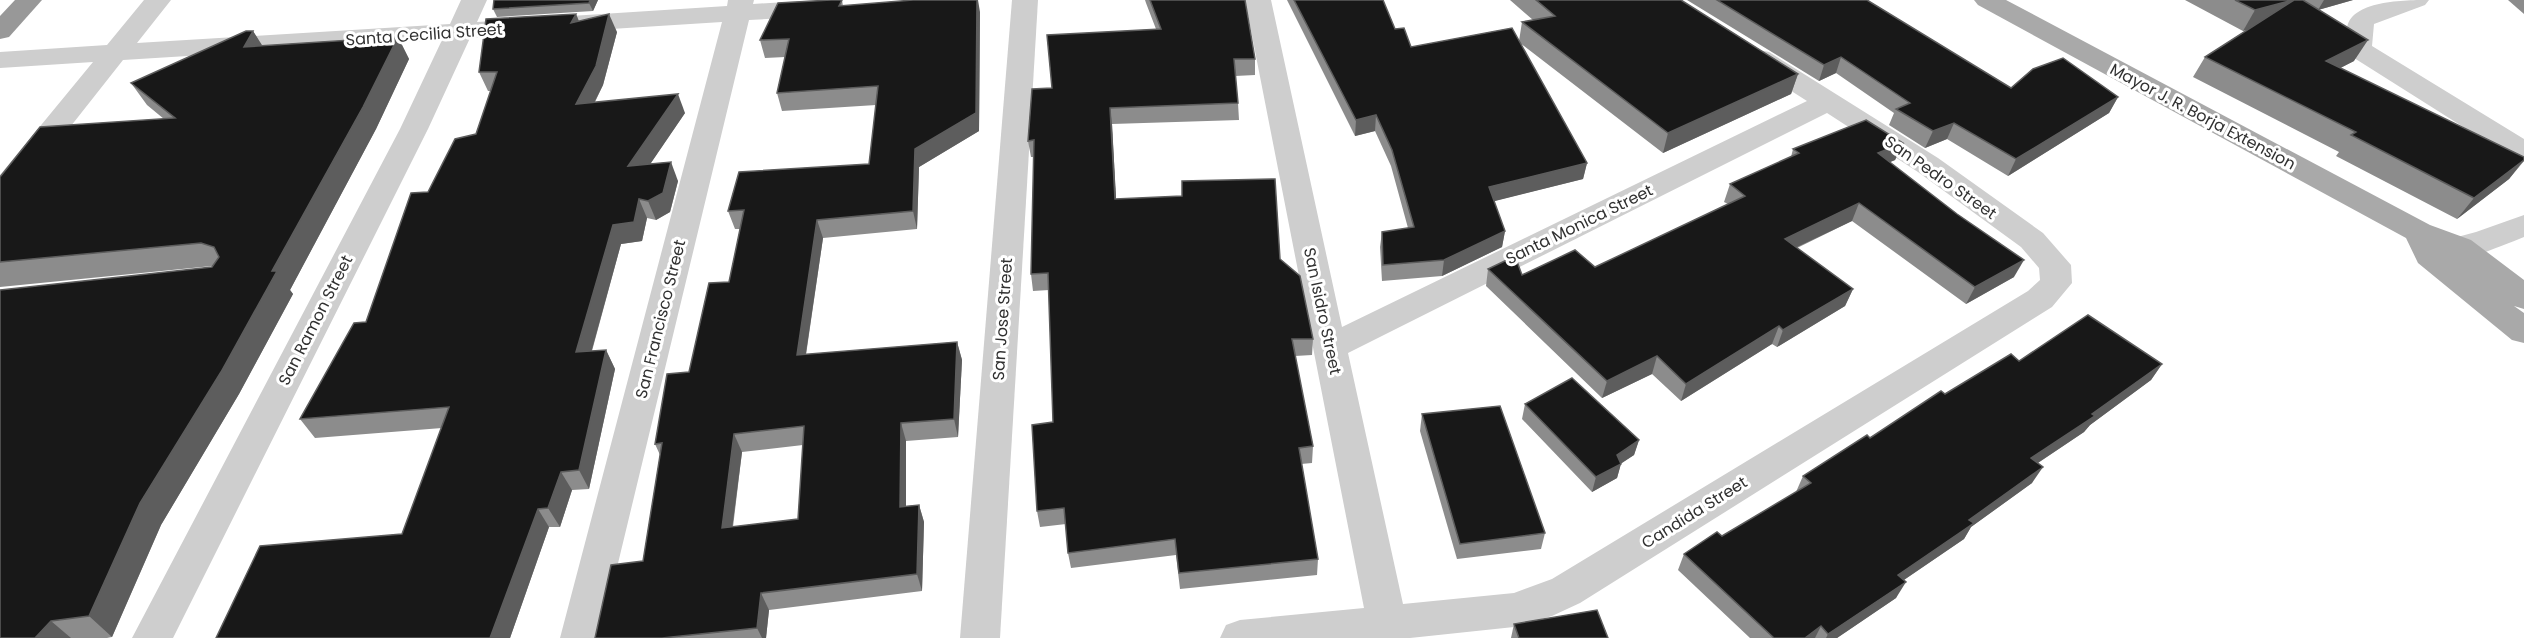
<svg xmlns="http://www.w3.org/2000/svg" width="2524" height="638" viewBox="0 0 2524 638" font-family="Poppins,sans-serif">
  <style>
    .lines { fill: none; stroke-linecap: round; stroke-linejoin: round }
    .minor { fill: #cecece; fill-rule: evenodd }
    .major { fill: #a9a9a9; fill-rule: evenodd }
    .highway { fill: #989898; fill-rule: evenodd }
    .wall { fill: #8c8c8c; fill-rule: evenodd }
    .shaded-wall { fill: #5d5d5d }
    .building { fill: #181818; stroke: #5d5d5d; stroke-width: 1.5; fill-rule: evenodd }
    .labels { text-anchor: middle; stroke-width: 6; stroke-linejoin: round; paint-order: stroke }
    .street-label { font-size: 16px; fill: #313131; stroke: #fff }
  </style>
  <rect width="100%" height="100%" fill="#fff"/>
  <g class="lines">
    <g class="minor">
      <path d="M 144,0 L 171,0 L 137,43 L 450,24 L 461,0 L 487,0 L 477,22 L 727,6 L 728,0 L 754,0 L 753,4 L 819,0 L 828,3 L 832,8 L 828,13 L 819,16 L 749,20 L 600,638 L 560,638 L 722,22 L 470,38 L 428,129 L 173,638 L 132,638 L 400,129 L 442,40 L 123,60 L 11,202 L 0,205 L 0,175 L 93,62 L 0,68 L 0,52 L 107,45 Z"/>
      <path d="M 1012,0 L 1038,0 L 1000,638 L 960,638 Z"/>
      <path d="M 1245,0 L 1271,0 L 1342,327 L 1807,101 L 1749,64 L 1745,58 L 1749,52 L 1759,50 L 1769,52 L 1938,158 L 2043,233 L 2071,265 L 2072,283 L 2052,307 L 1580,603 L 1552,616 L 1514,627 L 1410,638 L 1220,638 L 1226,625 L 1240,620 L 1364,608 ZM 1827,113 L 1918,172 L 2021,247 L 2039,268 L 2040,280 L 2028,291 L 1552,579 L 1514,593 L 1403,604 L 1348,353 Z"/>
      <path d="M 2266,0 L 2297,0 L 2347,30 C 2348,0 2407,0 2429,0 L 2425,5 L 2374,24 L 2372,46 L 2524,139 L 2524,161 L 2514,159 L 2270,5 Z"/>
      <path d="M 2524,215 L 2524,237 C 2499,247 2445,270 2420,263 L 2415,255 L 2420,247 L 2476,232 Z"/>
    </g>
    <path class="major" d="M 1974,0 L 2006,0 L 2430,225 L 2471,240 L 2524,280 L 2524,309 L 2514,306 L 2524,313 L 2524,343 L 2512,340 L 2418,263 L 2406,238 L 1978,5 Z"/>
    <path class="highway" d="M 15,0 L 42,0 L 9,37 L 0,39 L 0,16 Z"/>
  </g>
  <g class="wall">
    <path d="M 598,0 L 593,11 L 497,17 L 493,9 Z"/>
    <path d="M 842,0 L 843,6 L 980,12 L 979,131 L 919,167 L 917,229 L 823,238 L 806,355 L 957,342 L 962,360 L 958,437 L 906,441 L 906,506 L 919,505 L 924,522 L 922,591 L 769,610 L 766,638 L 595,638 L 643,561 L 660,455 L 655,444 L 689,372 L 729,282 L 740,229 L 735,229 L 728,211 L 869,164 L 876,105 L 782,111 L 777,93 L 785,57 L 765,58 L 760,40 ZM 803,445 L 798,519 L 733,527 L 742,452 Z"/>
    <path d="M 1145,0 L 1245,0 L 1255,59 L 1255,75 L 1235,76 L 1238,103 L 1239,120 L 1112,124 L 1116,199 L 1280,259 L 1313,339 L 1312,355 L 1295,356 L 1313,446 L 1312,463 L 1301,464 L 1318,559 L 1317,575 L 1180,589 L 1176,555 L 1071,568 L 1068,553 L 1066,524 L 1040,527 L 1037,511 L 1053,422 L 1049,290 L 1033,291 L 1031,274 L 1034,157 L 1031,157 L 1028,141 L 1052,88 L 1156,29 L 1146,3 Z"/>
    <path d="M 1287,0 L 1383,0 L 1395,29 L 1411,47 L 1519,41 L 1522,22 L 1533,20 L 1510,0 L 1681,0 L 1798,74 L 1791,94 L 1663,153 L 1520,43 L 1587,163 L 1583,179 L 1494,201 L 1505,231 L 1502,247 L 1442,276 L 1382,281 L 1380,247 L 1382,232 L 1408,228 L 1391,166 L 1375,131 L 1355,136 Z"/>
    <path d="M 1687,0 L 1867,0 L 2011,88 L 2118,97 L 2109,113 L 2008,176 L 1947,139 L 1925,148 L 1889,125 L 1894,113 L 1836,73 L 1819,81 Z"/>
    <path d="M 2185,0 L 2353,0 L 2318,10 L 2354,61 L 2340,68 L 2524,157 L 2524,161 L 2509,179 L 2457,219 L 2336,156 L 2339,152 L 2193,77 L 2205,57 L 2248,29 L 2243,31 Z"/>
    <path d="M 2508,0 L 2524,0 L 2524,14 Z"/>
    <path d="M 576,14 L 579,21 L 617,32 L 603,85 L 595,102 L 685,113 L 650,164 L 678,181 L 670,212 L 656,220 L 647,218 L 642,241 L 621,244 L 592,351 L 606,350 L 615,369 L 589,489 L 572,490 L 560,527 L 549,527 L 510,638 L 216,638 L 402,534 L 442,428 L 315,438 L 300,419 L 366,322 L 428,192 L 476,134 L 491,91 L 488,91 L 479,72 Z"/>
    <path d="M 253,31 L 262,46 L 398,37 L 409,59 L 376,129 L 290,290 L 293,294 L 239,394 L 161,525 L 112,637 L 107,638 L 0,638 L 212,266 L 0,287 L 0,177 L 164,119 L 147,105 L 131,83 Z"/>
    <path d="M 1903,143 L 1895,160 L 1890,162 L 2014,277 L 1966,304 L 1852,221 L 1797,248 L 1853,289 L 1845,306 L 1777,347 L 1772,344 L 1681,401 L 1652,374 L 1602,398 L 1486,286 L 1488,269 L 1522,275 L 1595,267 L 1728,204 L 1724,202 L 1730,184 L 1791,157 L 1793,149 Z"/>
    <path d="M 2019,361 L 2162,364 L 2151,380 L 2090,425 L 2084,432 L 2038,463 L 2032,483 L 1971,527 L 1964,539 L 1904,580 L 1896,598 L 1837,638 L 1750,638 L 1678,570 L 1684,554 L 1722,536 L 1796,492 L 1803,476 L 1945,394 Z"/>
    <path d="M 1525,404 L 1639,440 L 1634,455 L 1621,463 L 1617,478 L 1592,492 L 1522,419 Z"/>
    <path d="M 1422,414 L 1545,533 L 1541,549 L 1457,559 L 1420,431 Z"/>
    <path d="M 1514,624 L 1608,638 L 1511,638 Z"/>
  </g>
  <g class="shaded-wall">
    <path d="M 590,0 L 598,0 L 593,11 L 589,3 Z"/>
    <path d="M 977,0 L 978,0 L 980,12 L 979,131 L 919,167 L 917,229 L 913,211 L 915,149 Z"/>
    <path d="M 2293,0 L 2283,20 L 2243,31 L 2255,10 Z"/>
    <path d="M 2324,0 L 2353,0 L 2318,10 Z"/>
    <path d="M 576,14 L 583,32 L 571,23 Z"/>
    <path d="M 609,14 L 617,32 L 603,85 L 584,123 L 576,104 Z"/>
    <path d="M 253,31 L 267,53 L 244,47 Z"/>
    <path d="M 398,37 L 409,59 L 376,129 L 290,290 L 293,294 L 239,394 L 161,525 L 112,637 L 89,616 L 140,503 Z"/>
    <path d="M 2368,40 L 2354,61 L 2313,82 L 2326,61 Z"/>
    <path d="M 1841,57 L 1836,73 L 1819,81 L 1824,65 Z"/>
    <path d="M 1798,74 L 1791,94 L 1663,153 L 1668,133 Z"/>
    <path d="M 678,94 L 685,113 L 636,185 L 628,166 Z"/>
    <path d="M 2118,97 L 2109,113 L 2008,176 L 2016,159 Z"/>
    <path d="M 1110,108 L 1112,124 L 1117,216 L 1115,199 Z"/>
    <path d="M 1376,115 L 1375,131 L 1355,136 L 1356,120 Z"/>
    <path d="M 1954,123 L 1947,139 L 1925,148 L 1933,131 Z"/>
    <path d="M 1903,143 L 1895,160 L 1871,170 L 1878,153 Z"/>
    <path d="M 2524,160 L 2509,179 L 2457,219 L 2474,198 Z"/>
    <path d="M 671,162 L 678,181 L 670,212 L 656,220 L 648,201 Z"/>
    <path d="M 1587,163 L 1583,179 L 1487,203 L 1489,187 Z"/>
    <path d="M 639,199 L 647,218 L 642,241 L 621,244 L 586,371 L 576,352 L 613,225 Z"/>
    <path d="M 1859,203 L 1852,221 L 1778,256 L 1785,239 Z"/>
    <path d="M 817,220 L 823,238 L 803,373 L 797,355 Z"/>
    <path d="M 1505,231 L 1502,247 L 1442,276 L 1444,260 Z"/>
    <path d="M 2024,260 L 2014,277 L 1966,304 L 1975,287 Z"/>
    <path d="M 1853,289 L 1845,306 L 1777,347 L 1783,330 Z"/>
    <path d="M 1779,326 L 1772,344 L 1681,401 L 1686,384 Z"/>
    <path d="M 957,342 L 962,360 L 958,437 L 954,419 Z"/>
    <path d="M 606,350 L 615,369 L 589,489 L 579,470 Z"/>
    <path d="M 1657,356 L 1652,374 L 1602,398 L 1607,381 Z"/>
    <path d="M 2162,364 L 2151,380 L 2090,425 L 2084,432 L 2021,474 L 2031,458 Z"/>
    <path d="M 901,423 L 906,441 L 906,525 L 900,507 Z"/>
    <path d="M 734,434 L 742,452 L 730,545 L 722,528 Z"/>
    <path d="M 1639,440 L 1634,455 L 1619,465 L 1621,464 L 1617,478 L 1592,492 L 1596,477 L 1617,455 Z"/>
    <path d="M 2043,467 L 2032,483 L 1971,527 L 1964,539 L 1889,590 L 1898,575 L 1969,520 Z"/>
    <path d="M 561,472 L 572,490 L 560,527 L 548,508 Z"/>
    <path d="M 919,505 L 924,522 L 922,591 L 917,574 Z"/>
    <path d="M 538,509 L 549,527 L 510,638 L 490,638 Z"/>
    <path d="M 1906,582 L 1896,598 L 1837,638 L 1826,638 L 1828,634 Z"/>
    <path d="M 761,593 L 769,610 L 766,638 L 762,638 L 757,628 Z"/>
    <path d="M 51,621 L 71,638 L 35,638 Z"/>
    <path d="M 1821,626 L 1815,638 L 1805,638 Z"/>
  </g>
  <g class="building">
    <path d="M 494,0 L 590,0 L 589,3 L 493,9 Z"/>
    <path d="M 831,0 L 842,0 L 839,6 L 913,0 L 977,0 L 976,113 L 915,149 L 913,211 L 817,220 L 797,355 L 957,342 L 954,419 L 901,423 L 900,507 L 919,505 L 917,574 L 761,593 L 757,628 L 662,638 L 595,638 L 611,565 L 643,561 L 662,443 L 655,444 L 667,374 L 689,372 L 709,283 L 729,282 L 744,210 L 728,211 L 739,172 L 869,164 L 878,86 L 777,93 L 789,39 L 760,40 L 778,3 ZM 804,426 L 798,519 L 722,528 L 734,434 Z"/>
    <path d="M 1150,0 L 1245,0 L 1255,59 L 1234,59 L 1238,103 L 1110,108 L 1115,199 L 1182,196 L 1182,181 L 1275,179 L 1280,259 L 1300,276 L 1313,339 L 1292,339 L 1313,446 L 1299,448 L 1318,559 L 1179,573 L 1175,539 L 1068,553 L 1064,508 L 1037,511 L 1032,425 L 1053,422 L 1048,273 L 1031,274 L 1034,140 L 1028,141 L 1032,89 L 1052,88 L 1047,35 L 1161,29 Z"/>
    <path d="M 1294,0 L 1383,0 L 1395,29 L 1404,28 L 1411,47 L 1512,28 L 1587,163 L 1489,187 L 1505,231 L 1444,260 L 1383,265 L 1382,232 L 1414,227 L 1392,150 L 1376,115 L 1356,120 Z"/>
    <path d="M 1536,0 L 1681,0 L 1798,74 L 1668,133 L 1522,22 L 1555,16 Z"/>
    <path d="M 1717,0 L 1867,0 L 2011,88 L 2033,69 L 2063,58 L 2118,97 L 2016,159 L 1954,123 L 1933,131 L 1896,109 L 1910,103 L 1841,57 L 1824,65 Z"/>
    <path d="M 2235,0 L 2293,0 L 2255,10 Z"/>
    <path d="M 2294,0 L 2303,0 L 2368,40 L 2326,61 L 2524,157 L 2524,160 L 2474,198 L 2351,135 L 2356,132 L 2205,57 Z"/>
    <path d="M 576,14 L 571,23 L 609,14 L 596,66 L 576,104 L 678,94 L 628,166 L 671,162 L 663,193 L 648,201 L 639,199 L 634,222 L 613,225 L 576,352 L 606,350 L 579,470 L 561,472 L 548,508 L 538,509 L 490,638 L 216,638 L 260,546 L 402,534 L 449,407 L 300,419 L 354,323 L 366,322 L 411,193 L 428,192 L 455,139 L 476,134 L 497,72 L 479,72 L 486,19 Z"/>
    <path d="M 246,31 L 253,31 L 244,47 L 398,37 L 363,107 L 272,271 L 277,271 L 221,372 L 140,503 L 89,616 L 51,621 L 35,638 L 0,638 L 0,290 L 212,267 L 219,257 L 214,247 L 201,243 L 0,262 L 0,177 L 40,127 L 175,118 L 131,83 Z"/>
    <path d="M 1866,120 L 1903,143 L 1878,153 L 1957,214 L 2024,260 L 1975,287 L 1859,203 L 1785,239 L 1853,289 L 1783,330 L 1779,326 L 1686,384 L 1657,356 L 1607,381 L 1488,269 L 1515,256 L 1522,275 L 1575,250 L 1595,267 L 1745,196 L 1730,184 L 1799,153 L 1793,149 Z"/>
    <path d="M 2088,315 L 2162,364 L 2092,414 L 2095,416 L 2031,458 L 2043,467 L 1969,520 L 1974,523 L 1898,575 L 1906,582 L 1828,634 L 1821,626 L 1805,638 L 1774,638 L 1684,554 L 1717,532 L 1722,536 L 1811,483 L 1803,476 L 1867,435 L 1870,438 L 1941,391 L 1945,394 L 2011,354 L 2019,361 Z"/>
    <path d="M 1572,378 L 1639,440 L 1617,455 L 1621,464 L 1596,477 L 1525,404 Z"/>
    <path d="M 1500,406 L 1545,533 L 1460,544 L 1422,414 Z"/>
    <path d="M 1597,610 L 1608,638 L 1519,638 L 1514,624 Z"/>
  </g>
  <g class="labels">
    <g class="street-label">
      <text transform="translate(424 34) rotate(-4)" y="6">Santa Cecilia Street</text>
      <text transform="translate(2203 116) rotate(28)" y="6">Mayor J. R. Borja Extension</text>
      <text transform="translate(1941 177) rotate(35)" y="6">San Pedro Street</text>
      <text transform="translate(1579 224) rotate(-26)" y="6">Santa Monica Street</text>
      <text transform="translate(1323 311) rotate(78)" y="6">San Isidro Street</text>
      <text transform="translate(660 319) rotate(-76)" y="6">San Francisco Street</text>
      <text transform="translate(1002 319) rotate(-86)" y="6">San Jose Street</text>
      <text transform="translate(315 320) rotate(-63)" y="6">San Ramon Street</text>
      <text transform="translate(1694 512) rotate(-32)" y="6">Candida Street</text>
    </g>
  </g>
</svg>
